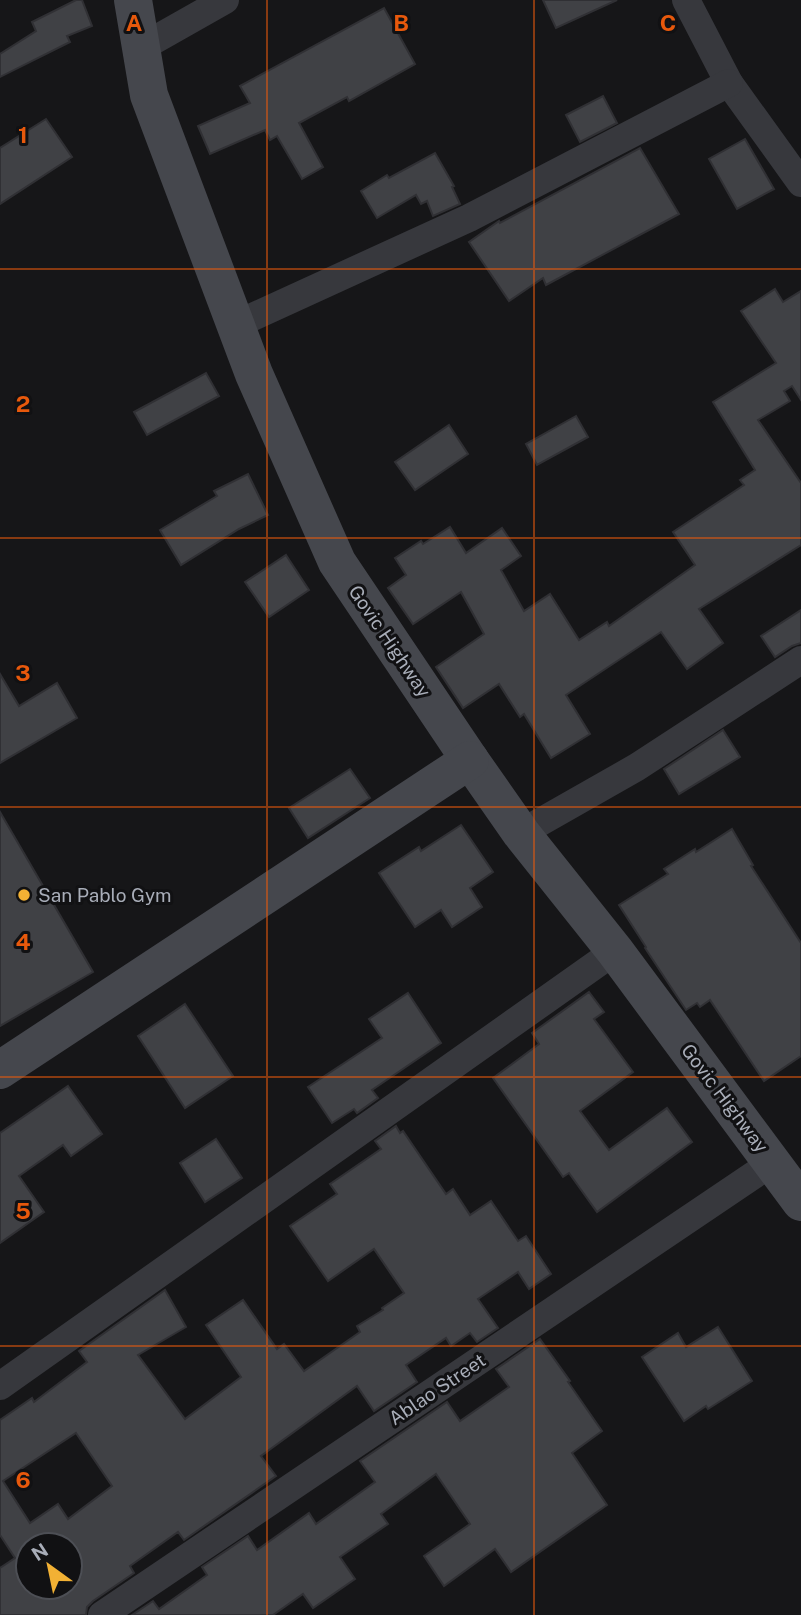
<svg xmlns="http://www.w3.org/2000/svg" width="801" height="1615" viewBox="0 0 801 1615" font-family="'Public Sans',sans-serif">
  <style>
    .building { fill: #404145; stroke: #303034; stroke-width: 2; fill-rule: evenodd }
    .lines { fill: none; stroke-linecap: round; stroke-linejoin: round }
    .street { stroke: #37383d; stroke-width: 28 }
    .secondary { stroke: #45474d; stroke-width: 38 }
    .grid { fill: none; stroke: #e8590c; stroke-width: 2; stroke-opacity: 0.55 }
    .poi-dot { fill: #f2b134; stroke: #111113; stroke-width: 2.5 }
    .labels { text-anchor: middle; stroke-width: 6; stroke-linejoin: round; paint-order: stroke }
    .street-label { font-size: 19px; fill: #a8adb8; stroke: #111113 }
    .poi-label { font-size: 19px; fill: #a8adb8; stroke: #111113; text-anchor: start }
    .grid-label { font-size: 23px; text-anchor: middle; font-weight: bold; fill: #e8590c; stroke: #111113; stroke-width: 6; stroke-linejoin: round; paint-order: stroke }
  </style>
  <rect width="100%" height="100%" fill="#161618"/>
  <g class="building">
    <path d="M 76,0 L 82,0 L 92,26 L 67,36 L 70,42 L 0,77 L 0,54 L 36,31 L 32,22 Z"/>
    <path d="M 543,0 L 617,0 L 556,28 Z"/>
    <path d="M 384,8 L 415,64 L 349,101 L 347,97 L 299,123 L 323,167 L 302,179 L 277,136 L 270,140 L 265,130 L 210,154 L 198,126 L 250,103 L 240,86 Z"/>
    <path d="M 603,96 L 617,123 L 580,142 L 566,115 Z"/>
    <path d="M 46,119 L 72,157 L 0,204 L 0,148 Z"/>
    <path d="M 745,139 L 774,189 L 737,209 L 709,159 Z"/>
    <path d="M 640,148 L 679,214 L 546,285 L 543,278 L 509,301 L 469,242 L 499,221 L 500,223 Z"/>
    <path d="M 435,153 L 454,186 L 452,187 L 460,204 L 433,216 L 427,201 L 421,204 L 416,195 L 377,218 L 361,191 L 387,175 L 389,178 Z"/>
    <path d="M 775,289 L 783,302 L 801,291 L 801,400 L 792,386 L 784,391 L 790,401 L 758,420 L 801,483 L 801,545 L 699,609 L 723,643 L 687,669 L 661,632 L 566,695 L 590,734 L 551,758 L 524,714 L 520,717 L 499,684 L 463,708 L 436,667 L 484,634 L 461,592 L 413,624 L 388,588 L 406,575 L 395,558 L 421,541 L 423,544 L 450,527 L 466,553 L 502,528 L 521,556 L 501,570 L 524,611 L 550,594 L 579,640 L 607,622 L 609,626 L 695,565 L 673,532 L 744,485 L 740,480 L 755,470 L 713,402 L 776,363 L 741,311 Z"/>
    <path d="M 206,373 L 219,396 L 147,435 L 134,412 Z"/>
    <path d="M 576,416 L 588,437 L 537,465 L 526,444 Z"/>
    <path d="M 449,425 L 468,454 L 415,490 L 395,462 Z"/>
    <path d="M 248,474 L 268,515 L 239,529 L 181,565 L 160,530 L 217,496 L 214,491 Z"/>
    <path d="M 286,555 L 309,590 L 269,617 L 245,582 Z"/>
    <path d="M 801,610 L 801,643 L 792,646 L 775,657 L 761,636 Z"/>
    <path d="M 0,674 L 19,706 L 57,683 L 77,718 L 0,763 Z"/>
    <path d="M 723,730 L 740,757 L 679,794 L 664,769 Z"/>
    <path d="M 350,769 L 370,798 L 308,838 L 289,808 Z"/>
    <path d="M 0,812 L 93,972 L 0,1026 Z"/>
    <path d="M 461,825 L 493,872 L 470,888 L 482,907 L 452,927 L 441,910 L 415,927 L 379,873 L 419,847 L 421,851 Z"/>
    <path d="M 732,829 L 753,865 L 751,866 L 801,943 L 801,1056 L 764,1081 L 710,1000 L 700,1007 L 697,1003 L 686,1010 L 645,948 L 646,947 L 619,905 L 668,874 L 664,869 L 695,849 L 696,852 Z"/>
    <path d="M 589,992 L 604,1012 L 594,1019 L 633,1072 L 580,1111 L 609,1150 L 667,1108 L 692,1142 L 597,1212 L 569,1173 L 563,1177 L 493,1078 L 539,1044 L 532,1033 Z"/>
    <path d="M 408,993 L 441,1043 L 372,1090 L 378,1098 L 357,1113 L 354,1109 L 332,1123 L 308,1087 L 382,1038 L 369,1019 Z"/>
    <path d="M 185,1004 L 233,1076 L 185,1108 L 138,1036 Z"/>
    <path d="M 68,1086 L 102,1134 L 71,1156 L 63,1145 L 19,1176 L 44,1212 L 0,1243 L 0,1133 Z"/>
    <path d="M 396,1126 L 400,1133 L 403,1131 L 446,1194 L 453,1189 L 470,1215 L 491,1201 L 518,1241 L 526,1236 L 551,1274 L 529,1289 L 518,1272 L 478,1299 L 498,1328 L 477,1342 L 470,1333 L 451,1346 L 446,1338 L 406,1365 L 417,1382 L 374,1411 L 357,1386 L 261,1456 L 276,1476 L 184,1540 L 178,1532 L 130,1566 L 134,1573 L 93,1601 L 87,1607 L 86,1615 L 0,1615 L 0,1568 L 15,1558 L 0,1535 L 0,1420 L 32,1398 L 34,1402 L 87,1362 L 79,1351 L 165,1290 L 186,1327 L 138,1355 L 185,1419 L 241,1377 L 206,1325 L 243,1300 L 277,1349 L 284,1344 L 304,1371 L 360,1332 L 357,1326 L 383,1310 L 382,1308 L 404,1293 L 374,1249 L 328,1281 L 290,1226 L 337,1194 L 330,1184 L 381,1149 L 375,1141 ZM 76,1433 L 112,1486 L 68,1519 L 58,1504 L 30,1523 L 3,1481 ZM 28,1545 L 70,1545 L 70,1587 L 28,1587 Z"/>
    <path d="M 216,1139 L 242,1178 L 205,1202 L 180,1163 Z"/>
    <path d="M 718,1327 L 752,1381 L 708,1409 L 706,1406 L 684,1421 L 642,1357 L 678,1333 L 686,1347 Z"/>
    <path d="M 540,1339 L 570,1381 L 568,1382 L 602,1431 L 572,1453 L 607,1505 L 511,1572 L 495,1549 L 444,1586 L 424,1556 L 470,1524 L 436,1474 L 381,1514 L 388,1524 L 340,1557 L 355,1579 L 313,1608 L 303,1594 L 273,1615 L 132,1615 L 153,1601 L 159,1609 L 207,1575 L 202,1567 L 248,1536 L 257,1550 L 309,1513 L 316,1524 L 375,1482 L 360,1461 L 447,1402 L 460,1421 L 509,1387 L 496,1369 Z"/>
  </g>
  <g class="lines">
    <g class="street">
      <path d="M 686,0 L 729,83 L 801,183"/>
      <path d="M 142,47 L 225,0"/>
      <path d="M 235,325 L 469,218 L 729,83"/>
      <path d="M 521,833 L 637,767 L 801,660"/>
      <path d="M 0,1386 L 615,951"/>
      <path d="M 102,1615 L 773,1162"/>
    </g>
    <g class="secondary">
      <path d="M 133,0 L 149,95 L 254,374 L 337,562 L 470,760 L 521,833 L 615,951 L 801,1202"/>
      <path d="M 0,1070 L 470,760"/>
    </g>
  </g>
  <path class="grid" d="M 267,0 L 267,1615M 534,0 L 534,1615M 0,269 L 801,269M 0,538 L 801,538M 0,807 L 801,807M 0,1077 L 801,1077M 0,1346 L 801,1346"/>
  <circle class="poi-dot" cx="24" cy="895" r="7"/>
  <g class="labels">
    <g class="street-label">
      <text transform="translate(390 641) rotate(56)" y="7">Govic Highway</text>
      <text transform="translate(725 1098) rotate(53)" y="7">Govic Highway</text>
      <text transform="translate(437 1389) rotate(-34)" y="7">Ablao Street</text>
    </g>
    <g class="poi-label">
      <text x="38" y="902">San Pablo Gym</text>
    </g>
  </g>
  <g class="grid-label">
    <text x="134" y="31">A</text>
    <text x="401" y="31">B</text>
    <text x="668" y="31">C</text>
    <text x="23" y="143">1</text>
    <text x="23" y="412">2</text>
    <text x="23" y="681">3</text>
    <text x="23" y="950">4</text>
    <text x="23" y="1219">5</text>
    <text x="23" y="1488">6</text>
  </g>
  <g transform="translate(49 1566) rotate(327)"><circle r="33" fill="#111113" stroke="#4d4f55" stroke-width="2"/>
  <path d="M0-5L12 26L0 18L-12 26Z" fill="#f2b134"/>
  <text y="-10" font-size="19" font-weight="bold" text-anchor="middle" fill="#a8adb8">N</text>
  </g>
</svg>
